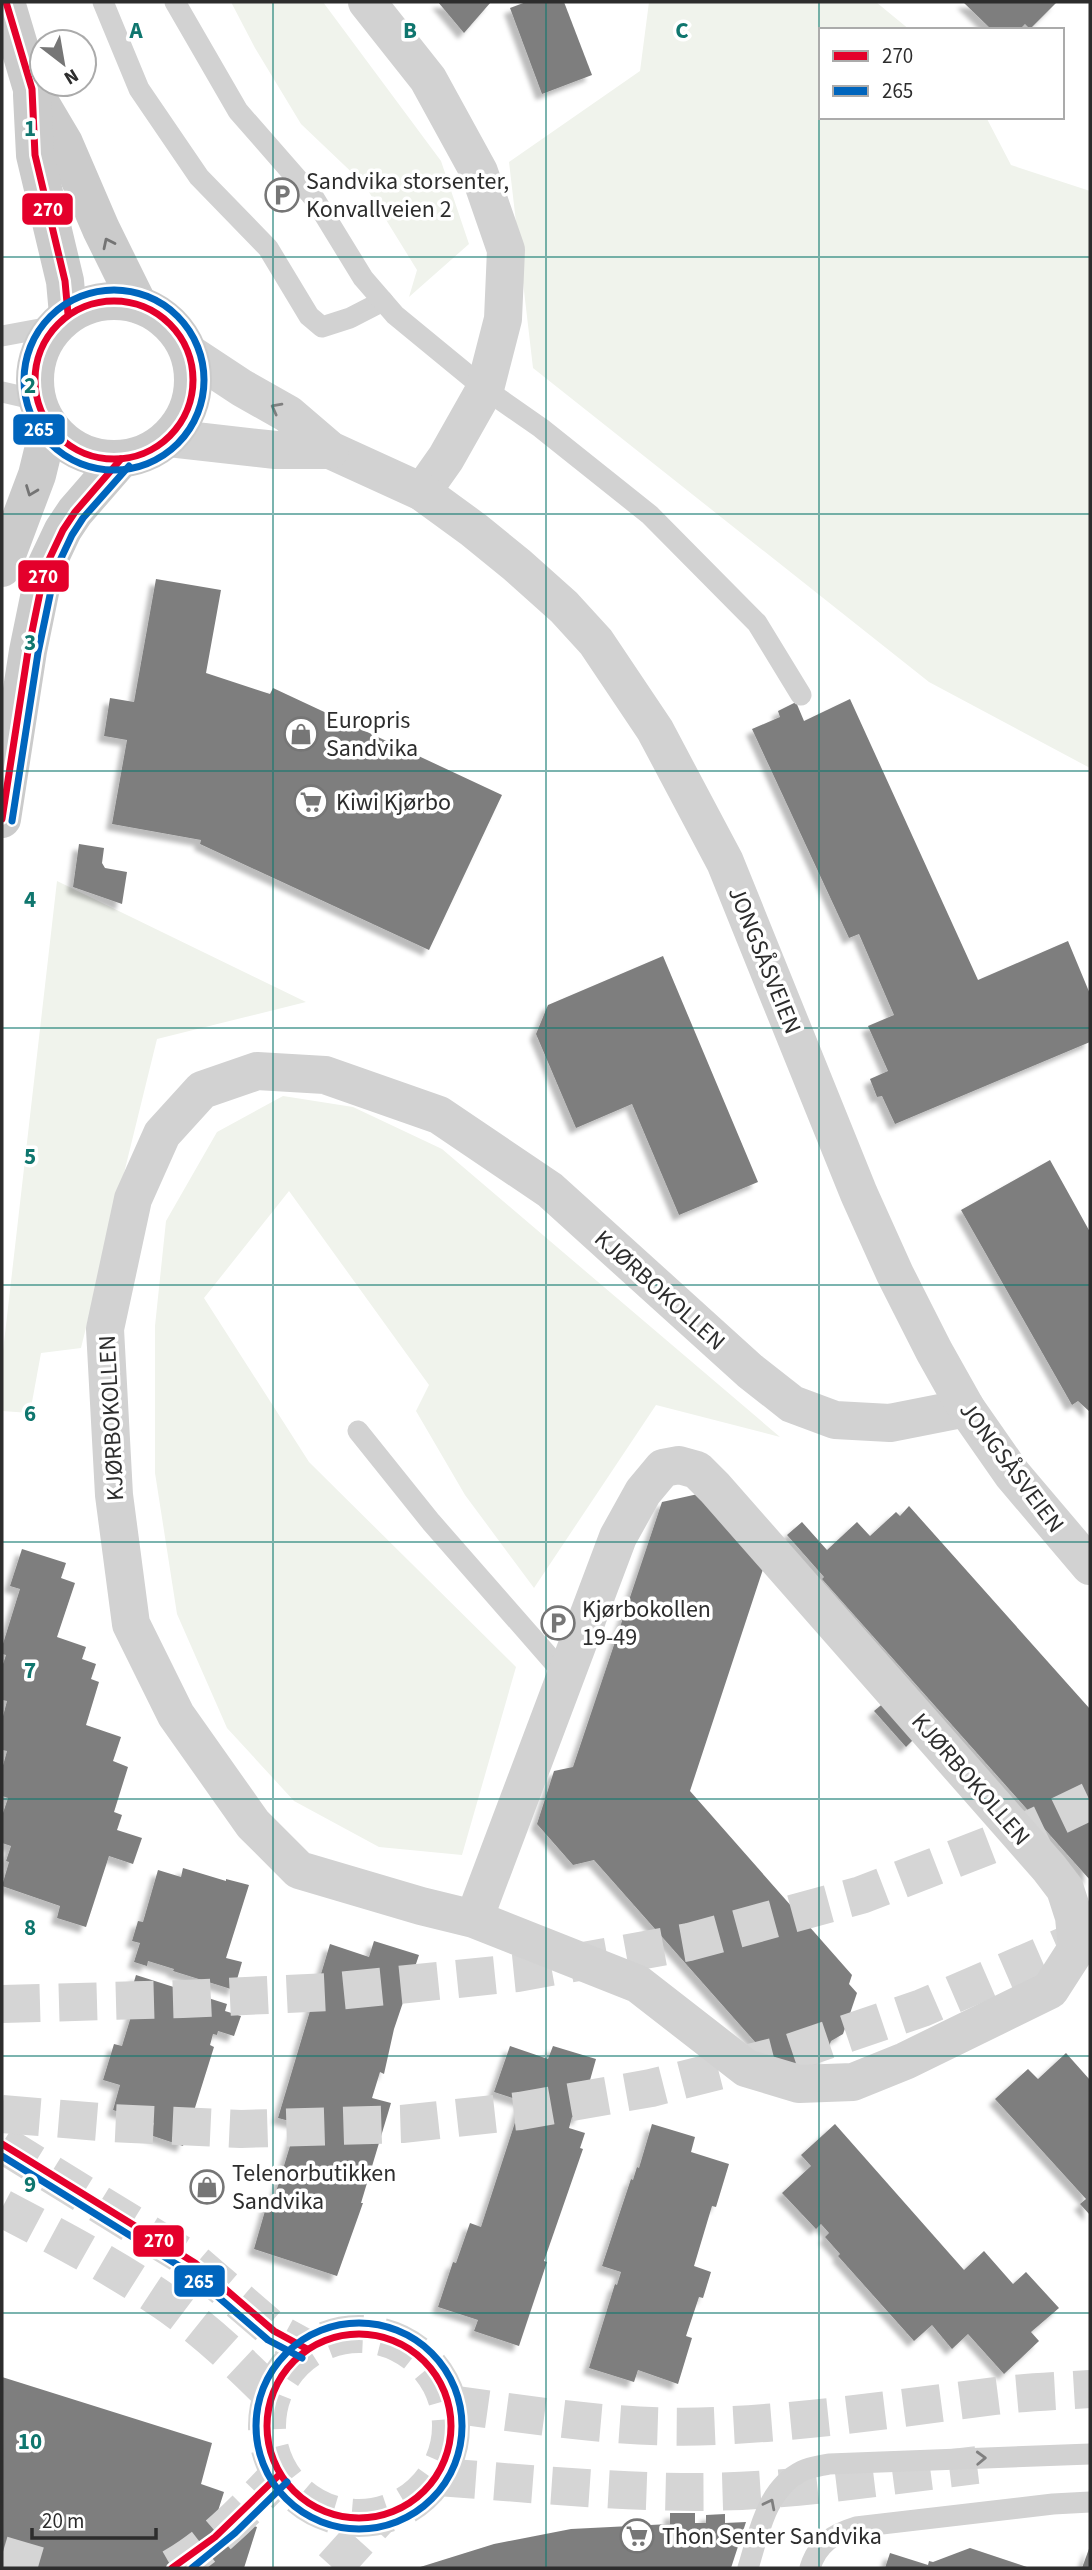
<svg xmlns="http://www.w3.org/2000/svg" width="1092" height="2570" viewBox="0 0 1092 2570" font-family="'Source Sans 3',sans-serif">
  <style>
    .green { fill: #f0f3ec }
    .building { fill: #7e7e7e; filter: url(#shadow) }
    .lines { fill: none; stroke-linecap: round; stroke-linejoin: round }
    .secondary-tunnel { stroke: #d5d5d5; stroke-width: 38; stroke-dasharray: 38 19; stroke-linecap: butt }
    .motorway-tunnel { stroke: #d5d5d5; stroke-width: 38; stroke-dasharray: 38 19; stroke-linecap: butt }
    .service { stroke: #d2d2d2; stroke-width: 21 }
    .minor { stroke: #d2d2d2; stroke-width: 38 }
    .tertiary { stroke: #d2d2d2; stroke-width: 38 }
    .secondary { stroke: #cbcbcb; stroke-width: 38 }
    .bus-1-casing { stroke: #fff; stroke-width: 12 }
    .bus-2-casing { stroke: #fff; stroke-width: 12 }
    .bus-1 { stroke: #e4002b; stroke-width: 7 }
    .bus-2 { stroke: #0065bd; stroke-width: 7 }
    .oneway { stroke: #747474 }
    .oneway2 { stroke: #808080 }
    .grid { fill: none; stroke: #0f766e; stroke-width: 2; stroke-opacity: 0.55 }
    .labels { text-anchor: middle; stroke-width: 7; stroke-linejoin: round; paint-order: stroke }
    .poi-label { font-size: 24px; fill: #2d2d2d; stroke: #fff; text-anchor: start }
    .street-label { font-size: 24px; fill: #2d2d2d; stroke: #fff }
    .grid-label { font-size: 23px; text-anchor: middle; font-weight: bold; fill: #0f766e; stroke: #fff; stroke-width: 7; stroke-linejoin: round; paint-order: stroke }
    .line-badge { stroke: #fff; stroke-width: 2.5 }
    .badge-label { font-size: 19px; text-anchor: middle; font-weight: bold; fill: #fff }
  </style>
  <defs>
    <filter id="shadow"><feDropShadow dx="-6" dy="6" stdDeviation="2" flood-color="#0004"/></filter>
  </defs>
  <rect width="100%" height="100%" fill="#fff"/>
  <g class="green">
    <path d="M 231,2 L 323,2 L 441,161 L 469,244 L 409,297 L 417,270 L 364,184 L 301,124 L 255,48 Z"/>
    <path d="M 649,2 L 876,2 L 910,30 L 821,30 L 821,117 L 986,117 L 1011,165 L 1090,191 L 1090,768 L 929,682 L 533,368 L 509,162 L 640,71 Z"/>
    <path d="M 57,881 L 306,1002 L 157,1039 L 81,1348 L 41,1353 L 30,1413 L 2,1411 L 2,1360 Z"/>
    <path d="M 283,1096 L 353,1107 L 442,1149 L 780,1437 L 656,1405 L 534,1588 L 465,1495 L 416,1411 L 429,1385 L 289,1191 L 204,1298 L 309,1462 L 516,1667 L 462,1855 L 379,1847 L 294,1801 L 227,1728 L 177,1614 L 155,1473 L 155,1326 L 166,1221 L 217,1132 Z"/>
  </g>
  <g class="building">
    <path d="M 438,2 L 491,2 L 464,33 Z"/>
    <path d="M 526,2 L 564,2 L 592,75 L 542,94 L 510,8 Z"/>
    <path d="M 963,2 L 1057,2 L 1030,29 L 1025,24 L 1019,30 L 992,30 Z"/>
    <path d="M 156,579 L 221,590 L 206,673 L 270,694 L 273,688 L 502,795 L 429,950 L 200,844 L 201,840 L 112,824 L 127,740 L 104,736 L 110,698 L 134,702 Z"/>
    <path d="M 850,699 L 978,980 L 1068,941 L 1090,994 L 1090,1042 L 895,1124 L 882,1096 L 877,1097 L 870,1079 L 888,1071 L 868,1026 L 894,1015 L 859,934 L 849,938 L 752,729 L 780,717 L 778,711 L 796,702 L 804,721 Z"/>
    <path d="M 79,844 L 104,848 L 102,863 L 105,868 L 127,872 L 122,904 L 73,887 Z"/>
    <path d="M 663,956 L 758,1182 L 679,1215 L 632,1104 L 576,1128 L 536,1034 L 548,1005 Z"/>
    <path d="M 1050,1160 L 1090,1232 L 1090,1412 L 1078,1401 L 1072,1405 L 961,1210 Z"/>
    <path d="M 707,1492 L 766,1560 L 690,1791 L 852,1975 L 849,1984 L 857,1993 L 843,2034 L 831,2041 L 824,2060 L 779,2069 L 594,1860 L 573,1865 L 537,1824 L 554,1771 L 573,1767 L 662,1502 Z"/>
    <path d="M 909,1506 L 1090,1709 L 1090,1880 L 822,1579 L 824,1577 L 787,1535 L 802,1522 L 827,1550 L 857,1522 L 870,1536 L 896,1512 L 900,1516 Z"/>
    <path d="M 22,1549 L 66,1563 L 61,1578 L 75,1583 L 57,1637 L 86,1647 L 82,1659 L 96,1664 L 91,1679 L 99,1682 L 86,1725 L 121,1737 L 113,1761 L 128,1767 L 114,1812 L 122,1815 L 117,1830 L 142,1838 L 133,1864 L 109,1856 L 86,1927 L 57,1918 L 60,1906 L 2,1886 L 9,1862 L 6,1861 L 11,1846 L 2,1843 L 2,1816 L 8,1798 L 2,1796 L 2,1769 L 7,1751 L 2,1750 L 2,1720 L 7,1701 L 2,1700 L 2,1667 L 6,1655 L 2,1654 L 2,1647 L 20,1589 L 10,1586 Z"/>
    <path d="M 886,1701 L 917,1736 L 906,1747 L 874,1711 Z"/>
    <path d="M 183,1868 L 226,1881 L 226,1879 L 249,1885 L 226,1958 L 242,1962 L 234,1990 L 173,1971 L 174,1969 L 148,1961 L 147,1966 L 134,1962 L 140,1943 L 132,1941 L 138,1921 L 143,1922 L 158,1870 L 181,1877 Z"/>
    <path d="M 374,1941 L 419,1955 L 394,2029 L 384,2074 L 380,2072 L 372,2098 L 391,2103 L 361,2203 L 363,2203 L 337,2276 L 254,2249 L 267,2204 L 272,2205 L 297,2123 L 278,2118 L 330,1944 L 369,1957 Z"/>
    <path d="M 136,1975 L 227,2004 L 225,2011 L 241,2016 L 234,2036 L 218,2031 L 217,2035 L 213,2034 L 210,2045 L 214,2047 L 183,2146 L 150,2135 L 154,2123 L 113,2110 L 120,2085 L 103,2080 L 114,2044 L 122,2046 L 137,1997 L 130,1995 Z"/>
    <path d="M 510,2046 L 548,2059 L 553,2046 L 596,2059 L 579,2119 L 572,2117 L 569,2128 L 585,2133 L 580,2148 L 583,2149 L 544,2261 L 547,2262 L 519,2346 L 474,2331 L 478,2320 L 438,2307 L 453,2262 L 456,2263 L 470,2223 L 481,2227 L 522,2101 L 494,2092 Z"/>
    <path d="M 1066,2053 L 1090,2080 L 1090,2215 L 1080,2204 L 1086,2199 L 995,2099 L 1028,2069 L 1038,2079 Z"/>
    <path d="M 652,2124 L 695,2137 L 691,2152 L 729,2164 L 716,2207 L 712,2206 L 694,2266 L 711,2272 L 703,2298 L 699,2297 L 686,2336 L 692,2338 L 678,2384 L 638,2370 L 634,2382 L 589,2368 L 615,2284 L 617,2285 L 621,2272 L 602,2266 L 631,2179 L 633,2180 L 637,2167 L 639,2168 Z"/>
    <path d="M 835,2124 L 964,2270 L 984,2251 L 1013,2284 L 1026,2272 L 1059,2308 L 1031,2332 L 1039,2341 L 1004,2374 L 968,2334 L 952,2349 L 932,2325 L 914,2341 L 838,2256 L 840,2254 L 825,2237 L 829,2233 L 821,2224 L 816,2229 L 782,2193 L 811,2166 L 801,2155 Z"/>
    <path d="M 2,2377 L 212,2443 L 201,2484 L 224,2492 L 217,2514 L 257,2527 L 244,2568 L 2,2568 Z"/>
    <path d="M 670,2513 L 695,2513 L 695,2523 L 706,2523 L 706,2515 L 725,2514 L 725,2523 L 746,2522 L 731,2568 L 417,2568 L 494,2544 L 571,2529 L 670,2524 Z"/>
    <path d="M 1090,2546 L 1090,2568 L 1082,2568 Z"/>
    <path d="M 970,2548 L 1030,2568 L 885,2568 L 890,2553 L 928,2565 L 929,2561 L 933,2562 Z"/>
  </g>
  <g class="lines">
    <g class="secondary-tunnel">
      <path d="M 2,2144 L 195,2263 L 274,2331 L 307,2349"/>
      <path d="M 2,2208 C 57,2237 113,2266 165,2302 C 204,2329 238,2361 271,2394"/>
      <circle cx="359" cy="2426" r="92"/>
      <path d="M 450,2404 C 538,2416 625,2430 715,2426 C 809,2422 901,2408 995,2396 C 1026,2392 1059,2391 1090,2389"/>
      <path d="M 438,2477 C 524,2483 611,2492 697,2492 C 790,2492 884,2476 977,2465"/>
      <path d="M 2,2555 L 46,2568"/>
      <path d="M 172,2568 C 214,2544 245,2510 279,2475"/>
      <path d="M 333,2568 L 378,2518"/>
    </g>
    <g class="motorway-tunnel">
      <path d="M 2,2004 L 183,1999 L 328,1992 L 517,1973 L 689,1942 L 861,1895 L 1029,1830 L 1090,1801"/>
      <path d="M 2,2114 L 112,2123 L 241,2129 L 402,2124 L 520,2111 L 651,2088 L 789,2053 L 922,2008 L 1090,1935"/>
    </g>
    <g class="service">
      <path d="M 103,2 L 139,89 L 199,177 L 268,248 L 309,316 L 322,327 L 350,318 L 383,301"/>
      <path d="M 175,2 L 238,111 L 314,198 L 363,278 L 395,315 L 485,389 L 541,428 L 650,515 L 757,623 L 801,695"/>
      <path d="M 2,336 L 56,326"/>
      <path d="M 2,392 L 37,400"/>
      <path d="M 358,1431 L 431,1522 L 565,1675"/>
      <path d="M 748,2568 C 759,2533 766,2489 802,2471 C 810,2467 820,2466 829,2464 L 1090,2454"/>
      <path d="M 810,2568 C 817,2544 833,2534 856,2527 L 1053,2504 L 1090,2502"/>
    </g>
    <g class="minor">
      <path d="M 367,2 L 428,79 L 479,172 L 506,250 L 503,319 L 485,389 L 446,458 L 422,492"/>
      <path d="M 474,1919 L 618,1537 L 643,1492 L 663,1468 L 679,1465 L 697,1470 L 715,1488 L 1049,1868 L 1065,1889 L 1074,1917 L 1077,1948 L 1050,1990 L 905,2061 L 853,2082 L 799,2084 L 746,2068 L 638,1984 L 474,1919 L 421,1906 L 299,1870 L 253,1824 L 176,1715 L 131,1624 L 114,1495 L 105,1329 L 133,1199 L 162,1134 L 202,1090 L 257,1071 L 325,1075 L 439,1115 L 550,1190 L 750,1371 L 792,1404 L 835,1420 L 890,1423 L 966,1408"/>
    </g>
    <g class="tertiary">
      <path d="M 189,353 L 242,388 L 288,414 L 330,450 L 422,492 L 474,530 L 517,565 L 564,607 L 596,642 L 655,730 L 725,862 L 859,1194 L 895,1274 L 934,1351 L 966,1408 L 1012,1474 L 1090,1566"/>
      <path d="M 169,438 L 276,450 L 330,450"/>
    </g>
    <g class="secondary">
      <path d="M 6,2 L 32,89 L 64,143 L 101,229 L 138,304"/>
      <path d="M 32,95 L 35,155 L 65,281 L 68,314"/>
      <circle cx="114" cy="380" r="79"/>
      <path d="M 2,568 L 37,475 L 49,426"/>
      <path d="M 2,819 L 28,651 L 45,568 L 63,530 L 75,512 L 121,459"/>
    </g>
    <defs>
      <g id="bus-1">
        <path d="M 6,2 L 32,89 L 35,155 L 65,281 L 68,314"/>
        <circle cx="114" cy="380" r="79"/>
        <path d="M 2,819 L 28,651 L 45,568 L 63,530 L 75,512 L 121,459"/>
        <path d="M 2,2144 L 195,2263 L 274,2331 L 307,2349"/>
        <circle cx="359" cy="2426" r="92"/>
        <path d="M 172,2568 L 215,2537 L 279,2475"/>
      </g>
      <g id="bus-2">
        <circle cx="114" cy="380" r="90"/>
        <path d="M 12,821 L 38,653 L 55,571 L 72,535 L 83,518 L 129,466"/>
        <path d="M 2,2156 L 189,2272 L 268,2340 L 302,2358"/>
        <circle cx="359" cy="2426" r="103"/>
        <path d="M 192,2568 L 235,2533 L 287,2482"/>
      </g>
    </defs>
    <use href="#bus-1" class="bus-1-casing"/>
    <use href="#bus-2" class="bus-2-casing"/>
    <use href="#bus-1" class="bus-1"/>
    <use href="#bus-2" class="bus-2"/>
  </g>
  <defs><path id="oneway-chevron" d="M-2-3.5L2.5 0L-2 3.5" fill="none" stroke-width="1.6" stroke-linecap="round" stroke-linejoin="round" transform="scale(1.75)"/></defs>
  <g class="oneway">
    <use href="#oneway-chevron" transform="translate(108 243) rotate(-116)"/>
    <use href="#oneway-chevron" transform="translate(31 491) rotate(111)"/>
  </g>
  <g class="oneway2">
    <use href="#oneway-chevron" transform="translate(276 408) rotate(-152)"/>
    <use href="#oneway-chevron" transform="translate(981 2458) rotate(-2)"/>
    <use href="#oneway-chevron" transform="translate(770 2504) rotate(-63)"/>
  </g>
  <path class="grid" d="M 273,2 L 273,2568M 546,2 L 546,2568M 819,2 L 819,2568M 2,257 L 1090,257M 2,514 L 1090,514M 2,771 L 1090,771M 2,1028 L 1090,1028M 2,1285 L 1090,1285M 2,1542 L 1090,1542M 2,1799 L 1090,1799M 2,2056 L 1090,2056M 2,2313 L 1090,2313"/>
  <defs>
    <symbol id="parking-ring" viewBox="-11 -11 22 22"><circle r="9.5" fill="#fff" stroke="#767676" stroke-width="1.5"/><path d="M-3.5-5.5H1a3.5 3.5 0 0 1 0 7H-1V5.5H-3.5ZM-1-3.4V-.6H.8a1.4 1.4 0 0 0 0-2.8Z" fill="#767676"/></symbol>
    <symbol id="shop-ring" viewBox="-11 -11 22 22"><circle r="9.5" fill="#fff" stroke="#767676" stroke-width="1.5"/><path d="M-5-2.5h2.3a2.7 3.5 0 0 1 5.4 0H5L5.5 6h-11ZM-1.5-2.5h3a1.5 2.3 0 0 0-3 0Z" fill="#767676"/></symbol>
    <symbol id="supermarket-ring" viewBox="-11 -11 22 22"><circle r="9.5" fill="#fff" stroke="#767676" stroke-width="1.5"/><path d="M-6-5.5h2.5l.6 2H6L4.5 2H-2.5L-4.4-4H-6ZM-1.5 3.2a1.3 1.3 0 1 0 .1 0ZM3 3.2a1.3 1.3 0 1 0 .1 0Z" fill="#767676"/></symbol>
  </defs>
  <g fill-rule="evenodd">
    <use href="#parking-ring" x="263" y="176" width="38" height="38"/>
    <use href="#shop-ring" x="282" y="715" width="38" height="38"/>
    <use href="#supermarket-ring" x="292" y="783" width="38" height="38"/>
    <use href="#parking-ring" x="539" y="1604" width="38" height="38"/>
    <use href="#shop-ring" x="188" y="2168" width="38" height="38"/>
    <use href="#supermarket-ring" x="618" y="2517" width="38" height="38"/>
  </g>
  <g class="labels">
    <g class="poi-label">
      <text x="306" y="189">Sandvika storsenter,<tspan x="306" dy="28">Konvallveien 2</tspan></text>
      <text x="326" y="728">Europris<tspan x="326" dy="28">Sandvika</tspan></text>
      <text x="336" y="810">Kiwi Kjørbo</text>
      <text x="582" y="1617">Kjørbokollen<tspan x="582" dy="28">19-49</tspan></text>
      <text x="232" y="2181">Telenorbutikken<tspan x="232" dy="28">Sandvika</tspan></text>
      <text x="662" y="2544">Thon Senter Sandvika</text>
    </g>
    <g class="street-label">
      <text transform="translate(765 960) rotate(68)" y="8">JONGSÅSVEIEN</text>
      <text transform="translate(660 1290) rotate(42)" y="8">KJØRBOKOLLEN</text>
      <text transform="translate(111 1418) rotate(-93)" y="8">KJØRBOKOLLEN</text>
      <text transform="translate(1012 1467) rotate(53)" y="8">JONGSÅSVEIEN</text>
      <text transform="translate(971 1779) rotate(49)" y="8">KJØRBOKOLLEN</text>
    </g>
  </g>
  <g class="grid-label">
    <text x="136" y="38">A</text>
    <text x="410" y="38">B</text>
    <text x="682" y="38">C</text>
    <text x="30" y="136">1</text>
    <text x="30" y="393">2</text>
    <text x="30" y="650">3</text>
    <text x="30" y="907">4</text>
    <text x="30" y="1164">5</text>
    <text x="30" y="1421">6</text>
    <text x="30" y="1678">7</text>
    <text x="30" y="1935">8</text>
    <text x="30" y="2192">9</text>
    <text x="30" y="2449">10</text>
  </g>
  <g class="line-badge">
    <rect x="21" y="192" width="53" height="34" rx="7" fill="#e4002b"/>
    <rect x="12" y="413" width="54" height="33" rx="7" fill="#0065bd"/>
    <rect x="17" y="559" width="53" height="34" rx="7" fill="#e4002b"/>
    <rect x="132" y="2224" width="53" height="34" rx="7" fill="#e4002b"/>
    <rect x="173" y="2264" width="53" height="34" rx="7" fill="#0065bd"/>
  </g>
  <g class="badge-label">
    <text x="48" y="216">270</text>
    <text x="39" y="436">265</text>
    <text x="43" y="583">270</text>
    <text x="159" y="2247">270</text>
    <text x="199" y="2288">265</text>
  </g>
  <rect width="1092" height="2570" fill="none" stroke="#2d2d2d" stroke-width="7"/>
  <rect x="819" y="28" width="245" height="91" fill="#ffffff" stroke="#ababab" stroke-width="2"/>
  <rect x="833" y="51" width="35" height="10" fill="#e4002b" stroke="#ababab" stroke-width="2"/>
  <text x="882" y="63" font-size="21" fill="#2d2d2d">270</text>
  <rect x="833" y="86" width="35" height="10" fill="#0065bd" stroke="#ababab" stroke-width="2"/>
  <text x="882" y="98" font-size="21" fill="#2d2d2d">265</text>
  <g transform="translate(63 63) rotate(149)"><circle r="33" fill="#ffffff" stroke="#ababab" stroke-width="2"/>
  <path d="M0-5L12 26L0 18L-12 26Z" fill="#767676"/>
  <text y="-10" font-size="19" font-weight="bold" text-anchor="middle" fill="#2d2d2d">N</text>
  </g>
  <path d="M32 2528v10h124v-10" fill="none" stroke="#2d2d2d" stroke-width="3.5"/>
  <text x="42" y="2528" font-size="21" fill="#2d2d2d" stroke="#ffffff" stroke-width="5" paint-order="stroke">20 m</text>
</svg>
